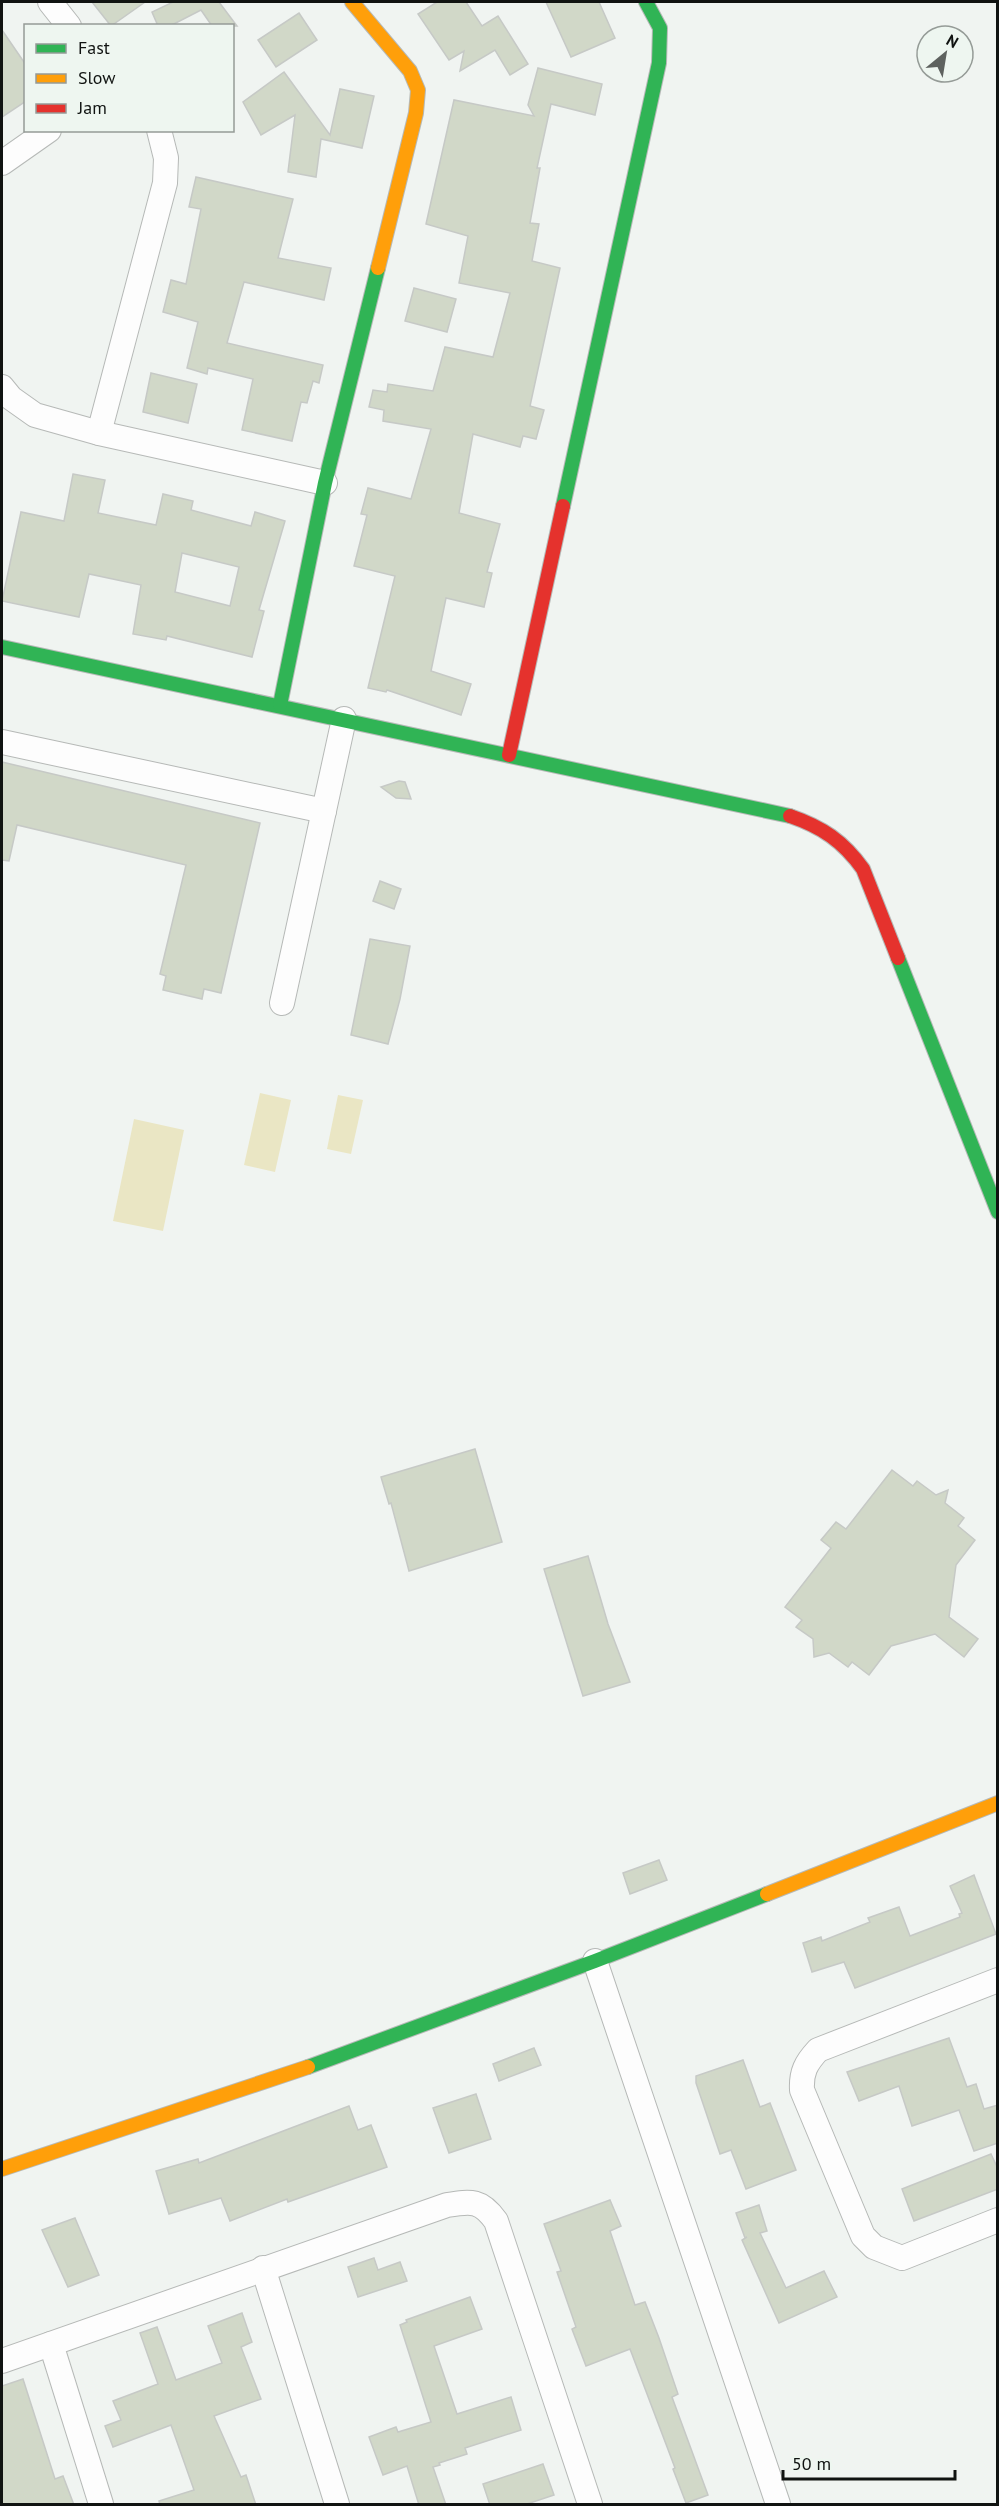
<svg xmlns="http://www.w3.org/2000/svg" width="999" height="2506" viewBox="0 0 999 2506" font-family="'PT Sans',sans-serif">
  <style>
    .green { fill: #eae6c4 }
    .building { fill: #d1d8c8; stroke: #c6c9c6; stroke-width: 1.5; fill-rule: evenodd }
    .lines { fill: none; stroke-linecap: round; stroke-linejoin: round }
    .street-casing { stroke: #b6b9b7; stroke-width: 26 }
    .fast-casing { stroke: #b6b9b7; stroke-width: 16 }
    .slow-casing { stroke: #b6b9b7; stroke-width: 16 }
    .jam-casing { stroke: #b6b9b7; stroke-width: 16 }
    .street { stroke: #fdfdfd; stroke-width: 24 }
    .fast { stroke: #30b455; stroke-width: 14 }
    .slow { stroke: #ff9f0a; stroke-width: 14 }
    .jam { stroke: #e5322d; stroke-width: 14 }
  </style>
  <rect width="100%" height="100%" fill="#f0f4f1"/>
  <g class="green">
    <path d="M 260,1093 L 291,1100 L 275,1172 L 244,1165 Z"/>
    <path d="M 338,1095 L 363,1100 L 351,1154 L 327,1149 Z"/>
    <path d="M 134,1119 L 184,1130 L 163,1231 L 113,1221 Z"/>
  </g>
  <g class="building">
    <path d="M 92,2 L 145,2 L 111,26 Z"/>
    <path d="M 173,2 L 219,2 L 237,26 L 212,26 L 201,10 L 170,26 L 158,26 L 152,12 Z"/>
    <path d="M 437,2 L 466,2 L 482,26 L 498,16 L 528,64 L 510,75 L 495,50 L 460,71 L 464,51 L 449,60 L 418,14 Z"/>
    <path d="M 546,2 L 599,2 L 615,38 L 571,57 Z"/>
    <path d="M 299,13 L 317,40 L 276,67 L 258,40 Z"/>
    <path d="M 2,30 L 26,65 L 26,101 L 2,117 Z"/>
    <path d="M 538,68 L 602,84 L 595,115 L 551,104 L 537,168 L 540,168 L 530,223 L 539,224 L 532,261 L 560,268 L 530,406 L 544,410 L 536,439 L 523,436 L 520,447 L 473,434 L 459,513 L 500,524 L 487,572 L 492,573 L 484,607 L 446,598 L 431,671 L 471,684 L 461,715 L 387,690 L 386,692 L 368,688 L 395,576 L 354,566 L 367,515 L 361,514 L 368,488 L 411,499 L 431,429 L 383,421 L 384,410 L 369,407 L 373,390 L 387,392 L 388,384 L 433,391 L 445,347 L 493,357 L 510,293 L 459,283 L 468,236 L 426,224 L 454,100 L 534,116 L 528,105 Z"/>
    <path d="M 284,72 L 330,135 L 340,89 L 374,96 L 362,148 L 321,139 L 316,177 L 288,172 L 295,115 L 261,135 L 243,102 Z"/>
    <path d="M 196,177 L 293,199 L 278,258 L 331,268 L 324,300 L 244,282 L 227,343 L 323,365 L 319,383 L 313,381 L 307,403 L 301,402 L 292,441 L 242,430 L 253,379 L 208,368 L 207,374 L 187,368 L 198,322 L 163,312 L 171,280 L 186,284 L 201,209 L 189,207 Z"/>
    <path d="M 414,288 L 456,299 L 447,332 L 405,321 Z"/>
    <path d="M 151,373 L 197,384 L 188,423 L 143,412 Z"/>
    <path d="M 73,474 L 105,480 L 98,513 L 156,525 L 163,494 L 193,501 L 191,510 L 251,526 L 255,512 L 285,521 L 259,610 L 264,611 L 252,657 L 167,636 L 166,640 L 133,634 L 141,585 L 89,574 L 79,617 L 2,601 L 21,512 L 64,521 ZM 182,553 L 239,567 L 230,606 L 175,592 Z"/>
    <path d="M 2,762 L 260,823 L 221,993 L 204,989 L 202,999 L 163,990 L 166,976 L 160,974 L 186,865 L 17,825 L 9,861 L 2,860 Z"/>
    <path d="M 399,781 L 405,782 L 411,799 L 396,798 L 381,787 Z"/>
    <path d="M 380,881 L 401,889 L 394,909 L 373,901 Z"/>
    <path d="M 370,939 L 410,946 L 400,999 L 388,1044 L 351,1035 Z"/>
    <path d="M 475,1449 L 502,1542 L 409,1571 L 391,1503 L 389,1504 L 381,1477 Z"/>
    <path d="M 892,1470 L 913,1486 L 917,1481 L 936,1495 L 948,1490 L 945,1503 L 964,1518 L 958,1526 L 975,1540 L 956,1565 L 949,1617 L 978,1639 L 964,1657 L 935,1634 L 891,1646 L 869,1675 L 852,1662 L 848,1667 L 829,1653 L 814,1657 L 813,1639 L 796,1627 L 802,1620 L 785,1607 L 831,1548 L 821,1540 L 836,1522 L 846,1529 Z"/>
    <path d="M 588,1556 L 608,1624 L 630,1682 L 583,1696 L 544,1569 Z"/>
    <path d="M 659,1860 L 667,1880 L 630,1894 L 623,1873 Z"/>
    <path d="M 974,1875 L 996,1934 L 855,1988 L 844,1962 L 812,1972 L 803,1943 L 821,1937 L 822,1941 L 870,1922 L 868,1918 L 899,1907 L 910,1936 L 960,1917 L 959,1914 L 962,1913 L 950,1886 Z"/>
    <path d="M 949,2038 L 967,2087 L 976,2084 L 984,2109 L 998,2105 L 998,2143 L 974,2151 L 959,2110 L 912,2126 L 899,2086 L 859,2101 L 847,2072 Z"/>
    <path d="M 534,2048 L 541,2065 L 499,2081 L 493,2064 Z"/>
    <path d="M 743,2060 L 760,2107 L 770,2103 L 796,2170 L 746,2189 L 731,2150 L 720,2154 L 696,2083 L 696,2076 Z"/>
    <path d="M 476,2094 L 491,2139 L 449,2153 L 433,2108 Z"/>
    <path d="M 349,2106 L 358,2130 L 371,2125 L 387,2167 L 288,2202 L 287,2199 L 230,2221 L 221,2198 L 169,2214 L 156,2171 L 198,2159 L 199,2163 Z"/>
    <path d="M 991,2154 L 998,2169 L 998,2189 L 914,2221 L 902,2189 Z"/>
    <path d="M 610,2200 L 621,2226 L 610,2231 L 635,2305 L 645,2302 L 659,2338 L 678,2394 L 672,2397 L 708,2495 L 686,2503 L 673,2469 L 675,2468 L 630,2349 L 586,2366 L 572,2329 L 576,2327 L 557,2272 L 561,2271 L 544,2224 Z"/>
    <path d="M 759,2205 L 767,2231 L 760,2233 L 786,2288 L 824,2271 L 837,2297 L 779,2323 L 742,2240 L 747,2237 L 745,2238 L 736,2213 Z"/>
    <path d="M 75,2218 L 99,2275 L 68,2287 L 42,2230 Z"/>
    <path d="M 374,2258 L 378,2270 L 400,2262 L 407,2281 L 358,2297 L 348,2267 Z"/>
    <path d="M 470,2297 L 482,2329 L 434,2346 L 457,2414 L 511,2397 L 521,2430 L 465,2448 L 467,2454 L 439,2463 L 440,2465 L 433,2467 L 446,2505 L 419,2505 L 407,2466 L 383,2475 L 369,2437 L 396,2427 L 398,2432 L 431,2422 L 400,2325 L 407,2322 L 406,2320 Z"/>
    <path d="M 242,2313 L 252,2342 L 241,2347 L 261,2399 L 214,2416 L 241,2477 L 246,2475 L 256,2505 L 160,2505 L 159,2501 L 194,2490 L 171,2425 L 113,2447 L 105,2426 L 121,2420 L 113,2401 L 158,2384 L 140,2333 L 157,2327 L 176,2380 L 222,2363 L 208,2326 Z"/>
    <path d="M 23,2379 L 55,2479 L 63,2476 L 74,2505 L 2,2505 L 2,2386 Z"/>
    <path d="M 543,2464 L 554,2495 L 524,2505 L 490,2505 L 483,2484 Z"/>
  </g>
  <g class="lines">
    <defs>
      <g id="street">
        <path d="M 50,2 L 69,26"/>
        <path d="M 2,163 L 49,130"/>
        <path d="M 2,387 L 11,398 L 35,415 L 99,433 L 325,483"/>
        <path d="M 99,433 L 165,183 L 166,158 L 159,130"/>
        <path d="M 2,742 L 324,811"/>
        <path d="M 282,1003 L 344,719"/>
        <path d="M 595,1961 L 778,2504"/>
        <path d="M 998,1980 L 818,2050 C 806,2063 801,2072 802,2090 L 863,2236 L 874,2247 L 902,2258 L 998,2220"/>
        <path d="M 263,2268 L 337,2504"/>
        <path d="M 51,2344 L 101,2504"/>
        <path d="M 2,2361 L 447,2205 C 472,2201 481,2200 496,2221 L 590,2504"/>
      </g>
      <g id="fast">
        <path d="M 563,506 L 659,63 L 660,28 L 646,2"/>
        <path d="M 2,647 L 790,816"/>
        <path d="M 280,705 L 325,483 L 378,268"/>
        <path d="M 898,958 L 998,1212"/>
        <path d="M 308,2067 L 595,1961 L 767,1894"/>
      </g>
      <g id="slow">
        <path d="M 352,2 L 410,71 L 418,90 L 416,113 L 378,268"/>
        <path d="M 767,1894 L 998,1803"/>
        <path d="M 2,2169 L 308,2067"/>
      </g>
      <g id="jam">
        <path d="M 509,755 L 563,506"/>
        <path d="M 790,816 C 822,827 843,841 863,869 L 898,958"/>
      </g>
    </defs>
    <use href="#street" class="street-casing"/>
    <use href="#fast" class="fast-casing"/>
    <use href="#slow" class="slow-casing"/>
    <use href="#jam" class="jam-casing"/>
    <use href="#street" class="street"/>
    <use href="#fast" class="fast"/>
    <use href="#slow" class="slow"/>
    <use href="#jam" class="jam"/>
  </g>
  <rect width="999" height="2506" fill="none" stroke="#101311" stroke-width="6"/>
  <rect x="24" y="24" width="210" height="108" fill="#eef6f0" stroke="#959b97" stroke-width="1.5"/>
  <rect x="36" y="44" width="30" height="9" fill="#30b455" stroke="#959b97" stroke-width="1.5"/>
  <text x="78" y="54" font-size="18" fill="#101311">Fast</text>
  <rect x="36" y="74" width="30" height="9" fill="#ff9f0a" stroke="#959b97" stroke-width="1.5"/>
  <text x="78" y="84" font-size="18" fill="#101311">Slow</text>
  <rect x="36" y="104" width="30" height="9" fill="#e5322d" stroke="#959b97" stroke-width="1.5"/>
  <text x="78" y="114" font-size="18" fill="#101311">Jam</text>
  <g transform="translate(945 54) rotate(30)"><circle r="28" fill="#eef6f0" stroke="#959b97" stroke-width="1.5"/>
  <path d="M0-4.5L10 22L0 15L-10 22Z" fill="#5e625f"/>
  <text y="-9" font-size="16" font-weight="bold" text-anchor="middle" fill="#101311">N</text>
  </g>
  <path d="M783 2470v9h172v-9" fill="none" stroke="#101311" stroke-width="3"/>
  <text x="792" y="2470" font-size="18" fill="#101311" stroke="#eef6f0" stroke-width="4.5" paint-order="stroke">50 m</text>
</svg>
